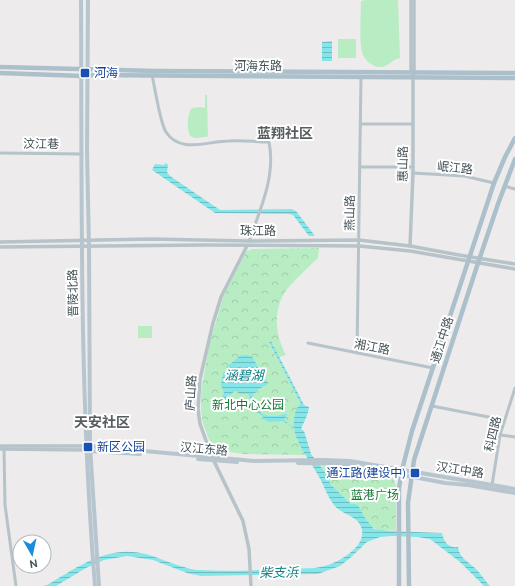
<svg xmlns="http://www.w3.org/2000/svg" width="515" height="586" viewBox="0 0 515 586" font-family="Ubuntu,'Noto Sans SC',sans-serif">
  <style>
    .park { fill: url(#park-crowns) }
    .pitch { fill: #b8edc4 }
    .water { fill: url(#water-rules) }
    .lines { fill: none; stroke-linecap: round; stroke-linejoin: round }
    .minor { stroke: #b6c3c8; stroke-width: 3 }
    .tertiary { stroke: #b6c3c8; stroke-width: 3.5 }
    .secondary { stroke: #b7c6ce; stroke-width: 4 }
    .primary { stroke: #abc0cb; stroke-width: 4.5 }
    .transit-dot { fill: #1a4fb4; stroke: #fff; stroke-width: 1.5 }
    .labels { text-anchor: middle; stroke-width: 4; stroke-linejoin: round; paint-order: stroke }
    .street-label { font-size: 12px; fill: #445258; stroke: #fff }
    .transit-label { font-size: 12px; fill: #164399; stroke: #fff; text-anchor: start }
    .park-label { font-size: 12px; fill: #177837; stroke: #fff }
    .water-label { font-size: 13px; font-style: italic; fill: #0e8086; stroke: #fff }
    .quarter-label { font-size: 14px; font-weight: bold; fill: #585d60; stroke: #fff }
  </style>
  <defs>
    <pattern id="park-crowns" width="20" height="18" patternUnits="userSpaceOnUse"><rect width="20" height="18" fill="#b8edc4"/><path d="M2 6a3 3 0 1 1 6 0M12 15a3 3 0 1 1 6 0" fill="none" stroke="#9fcdaa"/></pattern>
    <pattern id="water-rules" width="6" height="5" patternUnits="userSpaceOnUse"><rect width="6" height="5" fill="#85e6ea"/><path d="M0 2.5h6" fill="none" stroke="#6ebdc0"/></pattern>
  </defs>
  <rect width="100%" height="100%" fill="#eeebec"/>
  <g class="park">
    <path d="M 319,248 L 318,258 C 308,268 297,277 288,288 C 272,307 275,336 286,355 L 279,357 L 271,341 L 269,342 L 301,404 L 297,440 L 306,455 L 243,454 L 216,450 L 212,447 L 203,424 L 201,411 L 201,392 L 209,346 L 223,297 L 244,256 L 247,251 L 252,249 Z"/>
    <path d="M 321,466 L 391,476 L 395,482 L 396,486 L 396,531 C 391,530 386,531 380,530 C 368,528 363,515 358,505 L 351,504 L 335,490 L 331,485 L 325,472 Z"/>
  </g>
  <g class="pitch">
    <path d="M 366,0 L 398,0 L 400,58 C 392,59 389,67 380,67 C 372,67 364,60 362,52 C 359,39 361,15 361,1 Z"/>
    <rect x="338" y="39" width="18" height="19"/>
    <path d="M 205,95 L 207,95 L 208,137 C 202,136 198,140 192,137 C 186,134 187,112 192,108 L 200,107 L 205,108 Z"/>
    <rect x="138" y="326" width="14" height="12"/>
  </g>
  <g class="water">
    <path d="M 332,41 L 332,61 L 322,61 L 322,42 Z"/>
    <path d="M 166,163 L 168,165 L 167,172 L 170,176 L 220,210 L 291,209 L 296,211 L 315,236 L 309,236 L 293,215 L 289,214 L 215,213 L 152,170 L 155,164 L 164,165 Z"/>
    <path d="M 271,341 L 304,405 L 309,407 C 308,416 304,421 301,429 L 304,431 L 311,454 L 325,472 L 331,485 L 351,504 L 355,504 L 358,505 L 365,518 L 374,529 L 389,531 L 442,533 C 444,543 449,548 458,547 C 459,558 469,562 476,569 C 481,574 485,581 490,586 L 484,586 L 460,562 L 430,539 L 418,537 L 392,536 L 380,537 L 367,542 L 349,559 L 340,566 L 318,574 L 201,576 L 187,573 L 153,560 L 127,556 L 104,560 L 86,568 L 56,586 L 42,586 L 47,585 C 79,566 110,543 149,555 C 162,559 187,570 199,570 C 237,572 276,569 315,568 C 320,567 327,566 333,563 C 347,557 371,541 359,523 C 353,515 340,513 334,505 C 327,496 324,485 318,475 C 308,456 289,438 295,414 C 296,409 297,407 301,404 L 269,342 Z"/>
    <path d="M 242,355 L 248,355 L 253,358 L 268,384 L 257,390 L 258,391 L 253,394 L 254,395 L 251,398 C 255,408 261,417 274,416 C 279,416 283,414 287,414 L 287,416 L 284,419 L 288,424 L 291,425 L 292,427 L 283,421 L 270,422 L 266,421 L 259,413 L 253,411 L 250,398 L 248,394 L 239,394 L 237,390 L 232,393 L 231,395 L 227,395 L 226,399 L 221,399 L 224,393 L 221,385 L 223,373 L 229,370 L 226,366 C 233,364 235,358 242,355 Z"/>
  </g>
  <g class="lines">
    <g class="minor">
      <path d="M 152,75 C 155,88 160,123 166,132 C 180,154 208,141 229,141 C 242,140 256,142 269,142 C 276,176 260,210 249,241"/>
      <path d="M 361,124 L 413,124"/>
      <path d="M 0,153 L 82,154"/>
      <path d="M 360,167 L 413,167"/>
      <path d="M 413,173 L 464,176 L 494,183"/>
      <path d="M 504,186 L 515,189"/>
      <path d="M 308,343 L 433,368"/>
      <path d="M 357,353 L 361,77"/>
      <path d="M 432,406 L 504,420"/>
      <path d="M 500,435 L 515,437"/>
      <path d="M 4,449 L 5,505 L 16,586"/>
      <path d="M 492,485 L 500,435 L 515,388"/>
    </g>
    <g class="tertiary">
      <path d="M 414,74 L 414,0"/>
      <path d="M 0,242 L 151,239 L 249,241 L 359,240 L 410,246 L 459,255 L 515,264"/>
      <path d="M 247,246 L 221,297 L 213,323 L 200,379 L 198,409 L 200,424 L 212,457 L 243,521 L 249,549 L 251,586"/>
      <path d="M 410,246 L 413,173 L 413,77 L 411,69 L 411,0"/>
      <path d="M 0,247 L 205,245 L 359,246 L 410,251 L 515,269"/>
      <path d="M 0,446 L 86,446"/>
      <path d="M 0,449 L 86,450"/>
    </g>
    <g class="secondary">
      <path d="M 81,0 C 82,195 79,391 95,586"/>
      <path d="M 88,0 L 87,151 L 89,246 L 90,446 L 99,586"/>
      <path d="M 89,446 L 254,461 L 323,460 L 350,461 L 515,489"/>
      <path d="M 89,451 L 140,454"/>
      <path d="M 198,459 L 237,462"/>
      <path d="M 298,463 L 346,464 L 445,483 L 468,485 L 515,493"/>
    </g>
    <g class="primary">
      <path d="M 0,67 L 157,71 L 515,73"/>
      <path d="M 0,73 L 82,76 L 88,75 L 515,78"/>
      <path d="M 399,586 L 399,488 L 402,470 L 412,431 L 494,183 L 505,157 L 515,138"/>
      <path d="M 409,586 L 408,503 L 414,460 L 478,263 L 498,204 L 515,159"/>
    </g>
  </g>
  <g class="transit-dot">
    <rect x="80" y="68" width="10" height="10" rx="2"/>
    <rect x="83" y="442" width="10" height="10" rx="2"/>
    <rect x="410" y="468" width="10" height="10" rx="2"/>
  </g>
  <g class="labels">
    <g class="street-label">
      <text x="258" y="70">河海东路</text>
      <text transform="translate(41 144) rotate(1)" y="4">汶江巷</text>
      <text transform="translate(403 164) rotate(-89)" y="4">惠山路</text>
      <text transform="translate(455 168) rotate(6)" y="4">岷江路</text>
      <text transform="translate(350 213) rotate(-89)" y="4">燕山路</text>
      <text x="258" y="235">珠江路</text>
      <text transform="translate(73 293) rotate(-91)" y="4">晋陵北路</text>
      <text transform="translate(442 340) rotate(-72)" y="4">通江中路</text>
      <text transform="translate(372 347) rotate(11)" y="4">湘江路</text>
      <text transform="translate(191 393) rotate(-87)" y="4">庐山路</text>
      <text transform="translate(493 434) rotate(-77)" y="4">科四路</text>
      <text transform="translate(204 449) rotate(5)" y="4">汉江东路</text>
      <text transform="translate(460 470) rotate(9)" y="4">汉江中路</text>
    </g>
    <g class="transit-label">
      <text x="94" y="77">河海</text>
      <text x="97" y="451">新区公园</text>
      <text x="406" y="477" text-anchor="end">通江路(建设中)</text>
    </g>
    <g class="park-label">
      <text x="248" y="409">新北中心公园</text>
      <text x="375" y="499">蓝港广场</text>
    </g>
    <g class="water-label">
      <text x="244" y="380">涵碧湖</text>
      <text transform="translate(279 572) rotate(-1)" y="5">柴支浜</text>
    </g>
    <g class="quarter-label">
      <text x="285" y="138">蓝翔社区</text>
      <text x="102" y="427">天安社区</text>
    </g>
  </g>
  <g transform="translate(32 554) rotate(171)"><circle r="19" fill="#ffffff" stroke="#b4babc"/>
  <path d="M0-3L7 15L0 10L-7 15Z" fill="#1a8dda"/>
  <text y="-6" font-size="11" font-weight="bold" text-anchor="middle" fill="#445258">N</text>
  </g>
</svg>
